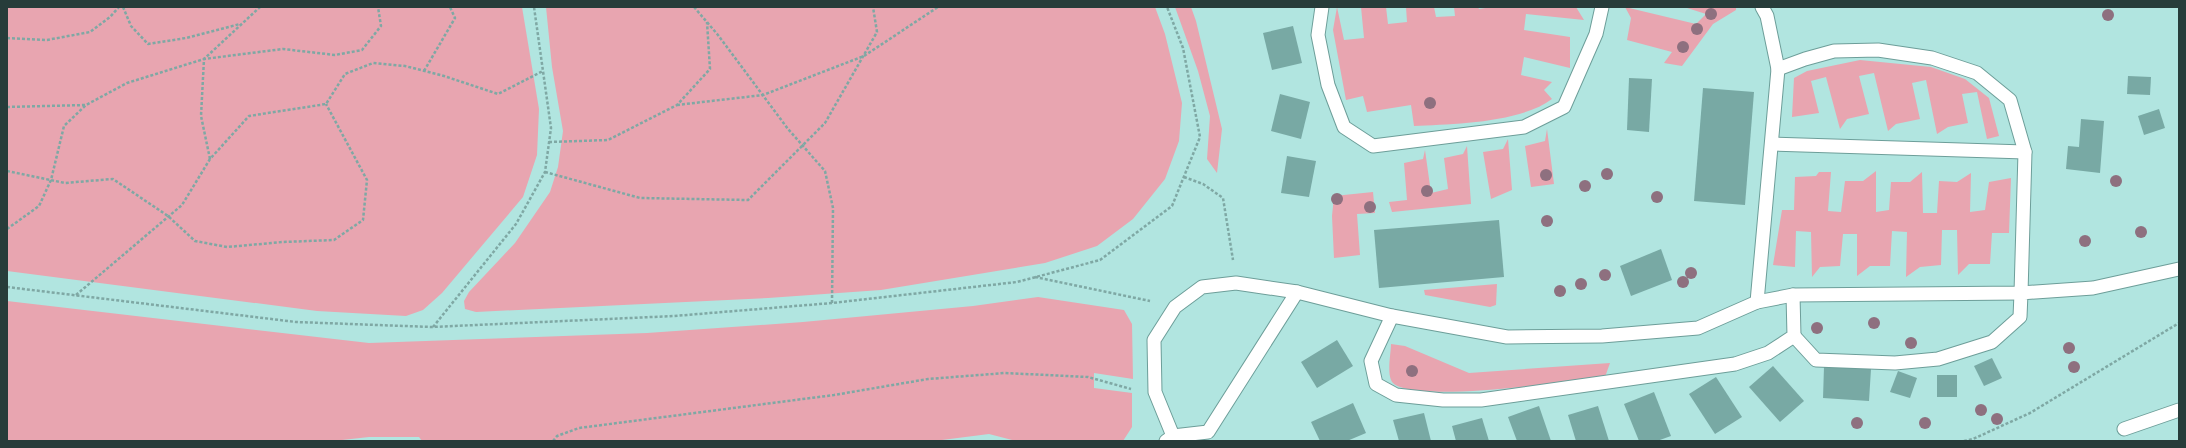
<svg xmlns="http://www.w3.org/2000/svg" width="2186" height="448" viewBox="0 0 2186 448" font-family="'Exo 2',sans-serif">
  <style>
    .green { fill: #e8a5b0 }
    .building { fill: #78a9a4 }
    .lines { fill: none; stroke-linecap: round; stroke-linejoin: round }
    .lane-casing { stroke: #6d9e99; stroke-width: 15 }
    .path { stroke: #7fa8a4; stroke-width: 2.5; stroke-dasharray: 3 2; stroke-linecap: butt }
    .lane { stroke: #fff; stroke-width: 13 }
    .tree { fill: #8e707f }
  </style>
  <rect width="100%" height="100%" fill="#b1e5e0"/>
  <g class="green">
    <path d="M 7,7 L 522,7 L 539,109 L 537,155 L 523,197 L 442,293 L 423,310 L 406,316 L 317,311 L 7,271 Z"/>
    <path d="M 546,7 L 1155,7 L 1165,34 L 1182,103 L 1179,141 L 1165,179 L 1133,219 L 1097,246 L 1045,263 L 881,290 L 768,298 L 476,312 L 465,309 L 464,301 L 469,292 L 515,243 L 550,192 L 558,167 L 563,131 L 552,67 Z"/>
    <path d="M 1175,7 L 1191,7 L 1196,21 L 1222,129 L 1217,173 L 1207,159 L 1210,116 L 1198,71 Z"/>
    <path d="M 1337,7 L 1344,40 L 1364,38 L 1361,7 L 1386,7 L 1388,24 L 1407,22 L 1406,7 L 1434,7 L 1436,17 L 1455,16 L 1454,7 L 1478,7 L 1479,9 L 1492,7 L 1576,7 L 1584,20 L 1526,14 L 1524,30 L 1570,37 L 1570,68 L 1524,57 L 1521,75 L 1552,82 L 1544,90 L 1552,99 C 1520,123 1453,124 1414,126 L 1411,105 L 1367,112 L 1363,96 L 1346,100 L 1333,30 Z"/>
    <path d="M 1625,7 L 1696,24 L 1706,14 L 1684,7 L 1736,7 L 1736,10 L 1713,24 L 1682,66 L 1664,63 L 1672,52 L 1627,40 L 1631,18 Z"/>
    <path d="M 1860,60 L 1931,67 L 1965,79 L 1989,98 L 1999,136 L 1987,139 L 1977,92 L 1962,94 L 1968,123 L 1948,127 L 1937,134 L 1926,80 L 1912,83 L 1920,119 L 1896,124 L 1888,131 L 1874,73 L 1859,76 L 1869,114 L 1847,119 L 1840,129 L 1826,77 L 1811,81 L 1819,113 L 1792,117 L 1794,78 L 1807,71 Z"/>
    <path d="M 1547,129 L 1554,184 L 1531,187 L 1525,146 L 1545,141 Z"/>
    <path d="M 1508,139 L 1512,190 L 1491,199 L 1483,152 L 1503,149 Z"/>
    <path d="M 1467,146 L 1471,204 L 1392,212 L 1389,202 L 1407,200 L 1404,163 L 1423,159 L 1425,150 L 1431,193 L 1448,189 L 1444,158 L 1463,154 Z"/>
    <path d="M 1876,171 L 1876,212 L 1889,210 L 1891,182 L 1910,182 L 1922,172 L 1923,213 L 1937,213 L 1939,181 L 1957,182 L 1971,173 L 1970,212 L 1985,210 L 1989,182 L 2011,178 L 2009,233 L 1992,233 L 1990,264 L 1969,264 L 1958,275 L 1957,230 L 1942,230 L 1941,265 L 1920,267 L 1906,277 L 1907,232 L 1892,231 L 1890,266 L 1870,266 L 1857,276 L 1857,234 L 1843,234 L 1840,266 L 1820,267 L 1812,277 L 1811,232 L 1796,231 L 1795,267 L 1773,265 L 1782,210 L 1794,210 L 1795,177 L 1816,176 L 1819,172 L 1831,172 L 1828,211 L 1841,212 L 1845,181 L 1863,181 Z"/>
    <path d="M 1373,192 L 1375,213 L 1357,214 L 1360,255 L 1334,258 L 1332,216 L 1334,196 Z"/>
    <path d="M 1497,284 L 1496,305 L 1490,307 L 1425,295 L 1424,290 Z"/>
    <path d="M 1038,297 L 1124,310 L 1132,324 L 1133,379 L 1094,373 L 1094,388 L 1132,393 L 1132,427 L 1123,441 L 1016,441 L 989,434 L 934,441 L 422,441 L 419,437 L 369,437 L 333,441 L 7,441 L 7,301 L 369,343 L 647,333 L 803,322 L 973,306 Z"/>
    <path d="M 1391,344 L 1405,346 L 1469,373 L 1610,363 L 1605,377 C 1569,381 1415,404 1393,383 C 1386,375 1391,354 1391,344 Z"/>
  </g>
  <g class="building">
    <path d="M 1293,26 L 1302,63 L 1272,70 L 1263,33 Z"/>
    <path d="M 2128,76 L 2151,77 L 2150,95 L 2127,94 Z"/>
    <path d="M 1629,78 L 1652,79 L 1649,132 L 1627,130 Z"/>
    <path d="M 1703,88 L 1754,92 L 1745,205 L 1694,201 Z"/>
    <path d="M 1280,94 L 1310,102 L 1301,139 L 1271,131 Z"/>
    <path d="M 2159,109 L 2165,128 L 2144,135 L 2138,116 Z"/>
    <path d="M 2081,119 L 2104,121 L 2100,173 L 2066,169 L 2068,146 L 2079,147 Z"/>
    <path d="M 1287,156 L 1316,161 L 1309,197 L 1281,193 Z"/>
    <path d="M 1499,220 L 1504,277 L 1379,288 L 1374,230 Z"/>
    <path d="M 1661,249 L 1672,280 L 1631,296 L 1620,266 Z"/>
    <path d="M 1337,340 L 1353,366 L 1317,388 L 1301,362 Z"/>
    <path d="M 1992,358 L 2002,378 L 1984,386 L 1974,366 Z"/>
    <path d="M 1773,366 L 1804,401 L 1780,422 L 1749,387 Z"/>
    <path d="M 1824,366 L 1871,369 L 1869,401 L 1823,398 Z"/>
    <path d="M 1898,371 L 1917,378 L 1910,398 L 1890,392 Z"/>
    <rect x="1937" y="375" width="20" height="22"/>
    <path d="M 1716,377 L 1742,417 L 1715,434 L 1689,394 Z"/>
    <path d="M 1654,392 L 1671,436 L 1657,441 L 1639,441 L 1624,404 Z"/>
    <path d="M 1353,403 L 1366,433 L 1347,441 L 1320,441 L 1311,422 Z"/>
    <path d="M 1539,406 L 1551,441 L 1517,441 L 1508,417 Z"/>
    <path d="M 1598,406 L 1609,441 L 1576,441 L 1568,415 Z"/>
    <path d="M 1424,413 L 1431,441 L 1399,441 L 1393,420 Z"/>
    <path d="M 1482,418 L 1489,441 L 1456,441 L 1452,426 Z"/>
  </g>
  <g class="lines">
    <defs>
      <g id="lane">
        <path d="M 1322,7 L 1318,35 L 1328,85 L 1344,127 L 1373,146 L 1524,127 L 1564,107 L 1596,34 L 1602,7"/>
        <path d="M 1772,144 L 2025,152"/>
        <path d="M 1297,292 L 1392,316 L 1507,337 L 1602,336 L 1698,328 L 1757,302 L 1778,69 L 1767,16 L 1762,7"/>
        <path d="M 1757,302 L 1793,295 L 2021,293 L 2025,152 L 2010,100 L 1977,73 L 1932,58 L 1878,50 L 1834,51 L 1805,59 L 1778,69"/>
        <path d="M 1392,316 L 1371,361 L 1376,384 L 1396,395 L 1443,400 L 1481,400 L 1735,364 L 1768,353 L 1794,336 L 1793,295"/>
        <path d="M 1794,336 L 1816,360 L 1895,363 L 1938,359 L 1992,342 L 2020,317 L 2021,293 L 2093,288 L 2179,269"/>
        <path d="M 2124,429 L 2179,410"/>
        <path d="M 1166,441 L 1173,436 L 1208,432 L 1297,292 L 1236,283 L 1202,287 L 1175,307 L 1154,340 L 1155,392 L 1173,436"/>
      </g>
    </defs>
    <use href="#lane" class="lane-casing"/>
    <g class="path">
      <path d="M 123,7 L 131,26 L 148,44 L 186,38 L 240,24"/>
      <path d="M 694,7 L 718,35 L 788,129 L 825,171 L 833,208 L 832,303"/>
      <path d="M 7,38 L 47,40 L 90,32 L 110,17 L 119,7"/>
      <path d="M 424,71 L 455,18 L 450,7"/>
      <path d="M 677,105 L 763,95 L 864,56 L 938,7"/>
      <path d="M 7,107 L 86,105"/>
      <path d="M 549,142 L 608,140 L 677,105 L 710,69 L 707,22"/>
      <path d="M 210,159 L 201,116 L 204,59 L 283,49 L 335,55 L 362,50 L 381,26 L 378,7"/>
      <path d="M 7,171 L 65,183 L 113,179 L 168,216 L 195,241 L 227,247 L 283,242 L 334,240 L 363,220 L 367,180 L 326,104"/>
      <path d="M 545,172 L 640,198 L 748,200 L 825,123 L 877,32 L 873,7"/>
      <path d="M 1184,177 L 1203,184 L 1223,198 L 1233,260"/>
      <path d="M 7,229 L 39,206 L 51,180 L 64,126 L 86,105 L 127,83 L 204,59 L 260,7"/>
      <path d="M 1035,277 L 1150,301"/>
      <path d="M 7,287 L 296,322 L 432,327 L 674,316 L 832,303 L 1017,282 L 1100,260 L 1172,206 L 1200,137 L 1183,48 L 1167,7"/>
      <path d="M 76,295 L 182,205 L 210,159 L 249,116 L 326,104 L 345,74 L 373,63 L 405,66 L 444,76 L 498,94 L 543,71"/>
      <path d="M 433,327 L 516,224 L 545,172 L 551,128 L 534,7"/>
      <path d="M 553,441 L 557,436 L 579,428 L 834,395 L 928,379 L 1005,373 L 1088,377 L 1131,389"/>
      <path d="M 1964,441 L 1973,439 L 2030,413 L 2179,323"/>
    </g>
    <use href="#lane" class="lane"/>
  </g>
  <g class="tree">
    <circle cx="1711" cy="14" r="6"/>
    <circle cx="2108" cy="15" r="6"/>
    <circle cx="1697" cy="29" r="6"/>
    <circle cx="1683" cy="47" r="6"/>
    <circle cx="1430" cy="103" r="6"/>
    <circle cx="1607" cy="174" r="6"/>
    <circle cx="1546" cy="175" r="6"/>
    <circle cx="2116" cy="181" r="6"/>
    <circle cx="1585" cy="186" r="6"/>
    <circle cx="1427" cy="191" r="6"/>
    <circle cx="1657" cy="197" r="6"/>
    <circle cx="1337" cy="199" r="6"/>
    <circle cx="1370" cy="207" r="6"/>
    <circle cx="1547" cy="221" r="6"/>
    <circle cx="2141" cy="232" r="6"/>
    <circle cx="2085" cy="241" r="6"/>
    <circle cx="1691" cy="273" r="6"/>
    <circle cx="1605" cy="275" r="6"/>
    <circle cx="1683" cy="282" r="6"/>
    <circle cx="1581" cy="284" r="6"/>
    <circle cx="1560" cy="291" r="6"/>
    <circle cx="1874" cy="323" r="6"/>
    <circle cx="1817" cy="328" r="6"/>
    <circle cx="1911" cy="343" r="6"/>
    <circle cx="2069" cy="348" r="6"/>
    <circle cx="2074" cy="367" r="6"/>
    <circle cx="1412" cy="371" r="6"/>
    <circle cx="1981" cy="410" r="6"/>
    <circle cx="1997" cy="419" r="6"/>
    <circle cx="1857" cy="423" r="6"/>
    <circle cx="1925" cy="423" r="6"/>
  </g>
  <rect width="2186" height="448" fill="none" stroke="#273c3a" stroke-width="16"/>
</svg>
